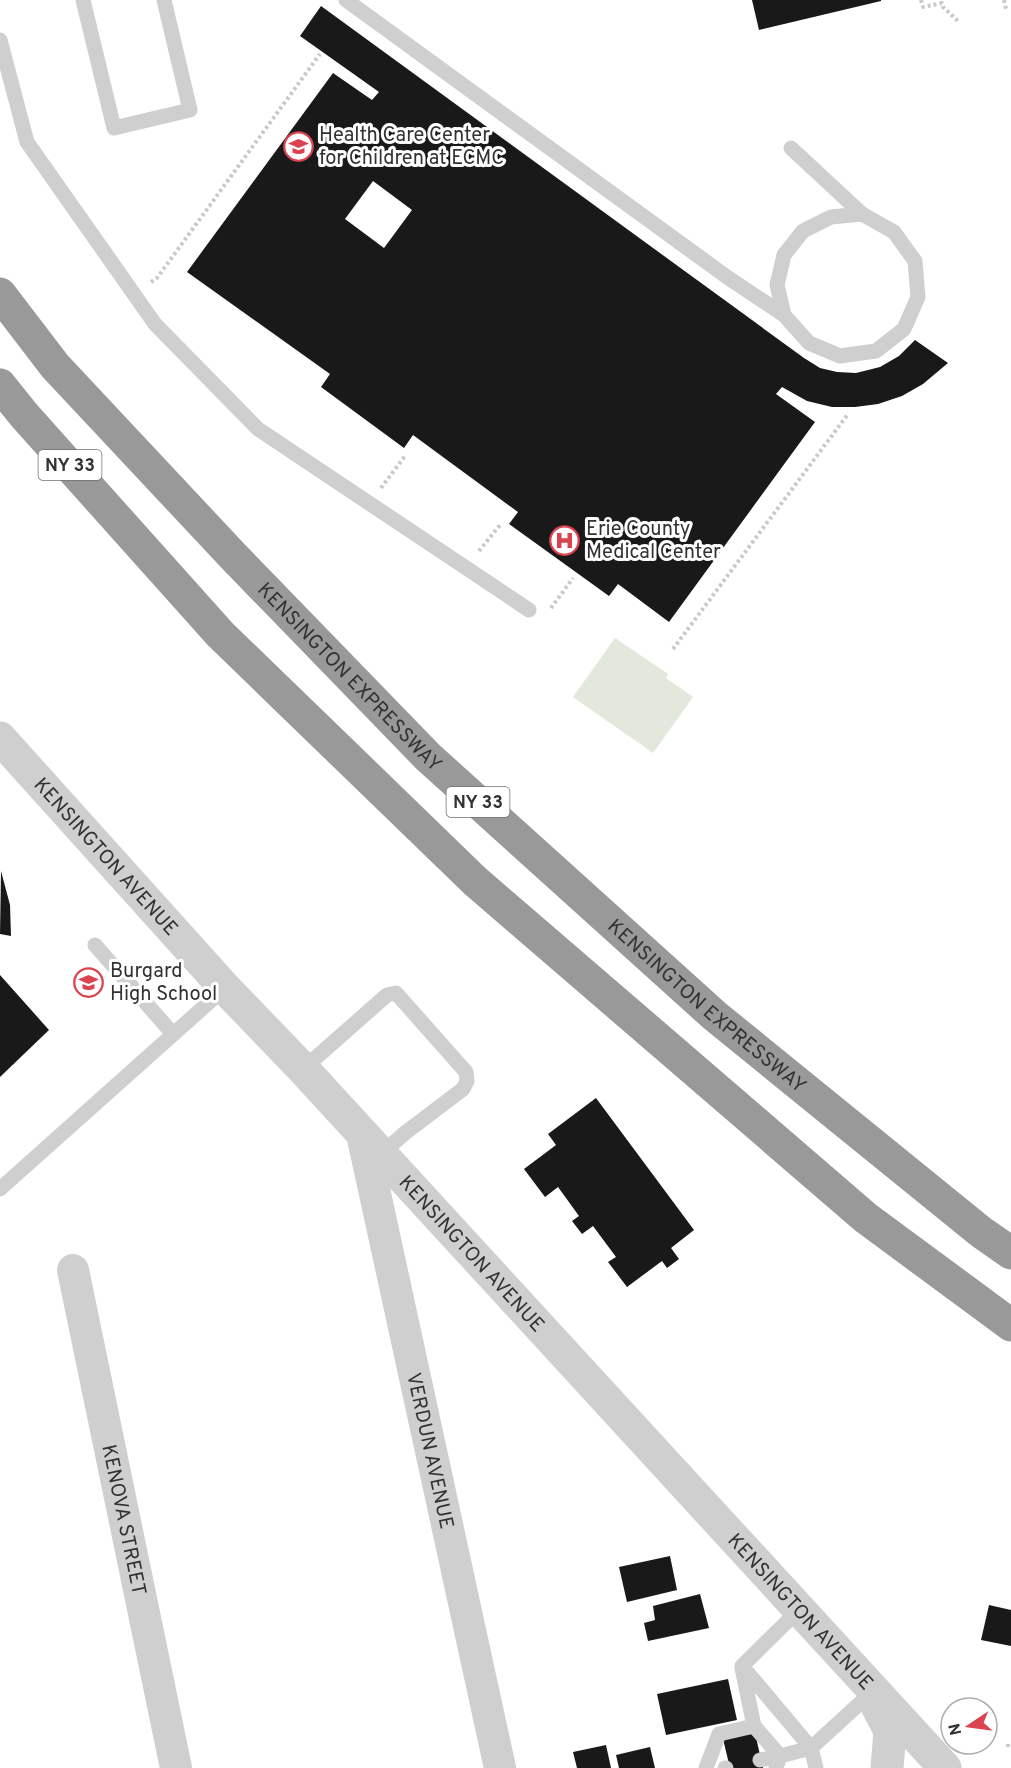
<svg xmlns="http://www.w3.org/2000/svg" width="1011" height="1768" viewBox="0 0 1011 1768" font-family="Overpass,sans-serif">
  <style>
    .green { fill: #e2e8dc }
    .building { fill: #191919; fill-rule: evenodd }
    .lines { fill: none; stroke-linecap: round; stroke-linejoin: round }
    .path { stroke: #c9c9c9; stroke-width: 4; stroke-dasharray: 3 3; stroke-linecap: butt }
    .service { stroke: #cfcfcf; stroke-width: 15 }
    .minor { stroke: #cfcfcf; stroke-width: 32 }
    .tertiary { stroke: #cfcfcf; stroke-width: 33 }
    .motorway { stroke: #999; stroke-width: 33 }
    .labels { text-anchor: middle; stroke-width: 6; stroke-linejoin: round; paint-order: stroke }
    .shield { fill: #fff; stroke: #707070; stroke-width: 1.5 }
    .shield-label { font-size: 18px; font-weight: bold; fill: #323232 }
    .poi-label { font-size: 20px; fill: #323232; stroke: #fff; text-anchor: start }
    .street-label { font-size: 20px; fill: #323232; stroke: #fff }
  </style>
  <rect width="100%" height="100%" fill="#fff"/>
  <path class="green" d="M 615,638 L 668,674 L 666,678 L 693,697 L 653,753 L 573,697 Z"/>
  <g class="building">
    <path d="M 752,0 L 881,0 L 881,1 L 759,30 Z"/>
    <path d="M 321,6 L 804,358 L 820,368 L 837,372 L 856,373 L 880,367 L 899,356 L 915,340 L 948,363 L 923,384 L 902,396 L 878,404 L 855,407 L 832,407 L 807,401 L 782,387 L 776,394 L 815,422 L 669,622 L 618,584 L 609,596 L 509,524 L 518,512 L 413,435 L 404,448 L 321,387 L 330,374 L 187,272 L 333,73 L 372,100 L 379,92 L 300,36 ZM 373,181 L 412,210 L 384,248 L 345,219 Z"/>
    <path d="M 1,871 L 10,905 L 11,936 L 0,934 Z"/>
    <path d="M 0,975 L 49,1030 L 0,1077 Z"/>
    <path d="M 596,1098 L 694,1230 L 671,1248 L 679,1259 L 667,1268 L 662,1261 L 627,1287 L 608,1262 L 616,1257 L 593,1226 L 582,1234 L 572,1221 L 579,1216 L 558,1187 L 545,1197 L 524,1169 L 556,1145 L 548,1134 Z"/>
    <path d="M 670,1556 L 677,1590 L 627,1602 L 619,1567 Z"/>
    <path d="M 700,1594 L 709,1628 L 648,1641 L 644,1623 L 655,1620 L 653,1606 Z"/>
    <path d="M 989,1605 L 1011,1610 L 1011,1646 L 981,1640 Z"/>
    <path d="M 728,1679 L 737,1720 L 666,1735 L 657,1694 Z"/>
    <path d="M 755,1733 L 763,1768 L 730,1768 L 723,1739 Z"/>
    <path d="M 606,1745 L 611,1768 L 577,1768 L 573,1752 Z"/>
    <path d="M 650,1747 L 655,1768 L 619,1768 L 616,1755 Z"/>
  </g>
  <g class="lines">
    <g class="path">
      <path d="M 921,0 L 923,7 L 942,3 L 943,7 L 958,21"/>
      <path d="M 1004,0 L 1006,9"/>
      <path d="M 151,282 L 157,278 L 320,54"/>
      <path d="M 381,488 L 405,456"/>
      <path d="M 479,551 L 500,525"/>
      <path d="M 551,608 L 573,578"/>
      <path d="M 673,649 L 848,414"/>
      <path d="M 1008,1747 L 1008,1742"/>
    </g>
    <g class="service">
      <path d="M 83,0 L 114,128 L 190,110 L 164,0"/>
      <path d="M 346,0 L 727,277 L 784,315 L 809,343 L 840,356 L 876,351 L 904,329 L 918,297 L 915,261 L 894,232 L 862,214 L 791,148"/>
      <path d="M 0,40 L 27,142 L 155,324 L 258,429 L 529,610"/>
      <path d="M 784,315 L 777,285 L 784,255 L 803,231 L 831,217 L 862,214"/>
      <path d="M 95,945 L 173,1034"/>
      <path d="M 303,1069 L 387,995 L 396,993 L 466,1072 L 467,1081 L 463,1089 L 405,1133 L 381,1154"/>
      <path d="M 0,1189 L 225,988"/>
      <path d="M 799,1610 L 742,1666 L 811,1748 L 870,1694"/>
      <path d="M 742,1668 L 754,1726"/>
      <path d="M 706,1768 L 719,1734 L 754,1726 L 780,1756 L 760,1760"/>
      <path d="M 725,1768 L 726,1768"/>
      <path d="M 776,1768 L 780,1756 L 811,1748 L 816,1768"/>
    </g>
    <g class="minor">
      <path id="s1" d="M 362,1134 L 500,1768"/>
      <path id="s2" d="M 73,1270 L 176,1768"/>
    </g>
    <g class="tertiary">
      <path id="s3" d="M 0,738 L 225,988 L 303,1069 L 945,1768"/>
      <path d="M 875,1702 L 890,1731 L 887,1768"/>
    </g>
    <g class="motorway">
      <path id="s4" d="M 0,294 L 55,366 L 233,556 L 428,757 L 715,1016 L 981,1232 L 1011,1253"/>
      <path d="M 0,385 L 24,415 L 220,634 L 475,881 L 866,1218 L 1011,1325"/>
    </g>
  </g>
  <defs>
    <symbol id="school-ring" viewBox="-11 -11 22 22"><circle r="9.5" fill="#fff" stroke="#da434f" stroke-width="1.5"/><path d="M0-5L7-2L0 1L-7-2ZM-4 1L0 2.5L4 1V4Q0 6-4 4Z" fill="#da434f"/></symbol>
    <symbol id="hospital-ring" viewBox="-11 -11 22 22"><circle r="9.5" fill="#fff" stroke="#da434f" stroke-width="1.5"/><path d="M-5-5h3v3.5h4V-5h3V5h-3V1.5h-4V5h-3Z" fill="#da434f"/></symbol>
  </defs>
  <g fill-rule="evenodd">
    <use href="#school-ring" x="282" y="130" width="33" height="33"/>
    <use href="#hospital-ring" x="548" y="524" width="33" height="33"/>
    <use href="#school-ring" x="72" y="966" width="33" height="33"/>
  </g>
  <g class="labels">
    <g class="shield">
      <rect x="38.5" y="450" width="63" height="30" rx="4.5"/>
      <rect x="446.5" y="787" width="63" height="30" rx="4.5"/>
    </g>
    <g class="shield-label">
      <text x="70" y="471">NY 33</text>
      <text x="478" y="808">NY 33</text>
    </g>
    <g class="poi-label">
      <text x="319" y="141">Health Care Center<tspan x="319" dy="23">for Children at ECMC</tspan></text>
      <text x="586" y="535">Erie County<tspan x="586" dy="23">Medical Center</tspan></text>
      <text x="110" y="977">Burgard<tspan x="110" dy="23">High School</tspan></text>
    </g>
    <g class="street-label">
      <text dy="7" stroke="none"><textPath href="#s4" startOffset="519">KENSINGTON EXPRESSWAY</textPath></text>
      <text dy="7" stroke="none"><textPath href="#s3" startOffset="159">KENSINGTON AVENUE</textPath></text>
      <text dy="7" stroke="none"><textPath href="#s4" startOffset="1005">KENSINGTON EXPRESSWAY</textPath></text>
      <text dy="7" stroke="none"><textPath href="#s3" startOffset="699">KENSINGTON AVENUE</textPath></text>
      <text dy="7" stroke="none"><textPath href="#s1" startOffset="324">VERDUN AVENUE</textPath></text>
      <text dy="7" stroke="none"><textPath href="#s2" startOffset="255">KENOVA STREET</textPath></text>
      <text dy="7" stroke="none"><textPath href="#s3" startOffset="1185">KENSINGTON AVENUE</textPath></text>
    </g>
  </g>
  <g transform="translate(969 1726) rotate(257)"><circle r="28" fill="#ffffff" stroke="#adadad" stroke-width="1.5"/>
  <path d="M0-4.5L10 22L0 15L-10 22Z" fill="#da434f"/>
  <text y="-9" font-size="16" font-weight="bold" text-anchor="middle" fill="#323232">N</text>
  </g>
</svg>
